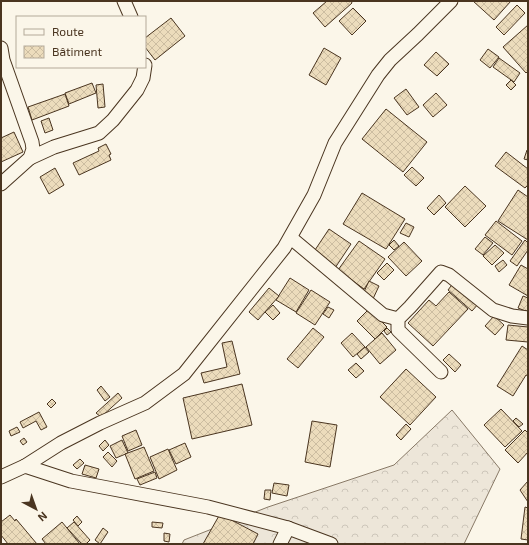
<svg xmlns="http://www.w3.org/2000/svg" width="529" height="545" viewBox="0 0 529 545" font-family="'Exo 2',sans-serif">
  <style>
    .forest { fill: url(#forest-crowns); stroke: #887966 }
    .building { fill: url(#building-cross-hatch); stroke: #4a3520 }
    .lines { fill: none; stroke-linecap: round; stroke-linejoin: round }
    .minor-casing { stroke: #4a3520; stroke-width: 15 }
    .minor { stroke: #fbf6e9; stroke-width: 13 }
  </style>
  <defs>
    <pattern id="forest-crowns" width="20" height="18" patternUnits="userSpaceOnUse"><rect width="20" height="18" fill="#ede6d9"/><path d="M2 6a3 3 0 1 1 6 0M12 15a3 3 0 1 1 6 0" fill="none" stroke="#cdc6ba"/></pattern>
    <pattern id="building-cross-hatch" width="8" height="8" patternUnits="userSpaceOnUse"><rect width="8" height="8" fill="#ecdcbc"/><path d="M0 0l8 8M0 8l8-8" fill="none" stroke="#ccbda1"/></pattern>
  </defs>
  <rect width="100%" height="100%" fill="#fbf6e9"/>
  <path class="forest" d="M 452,410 L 500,469 L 464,544 L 182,544 L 184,540 L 268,507 L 394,465 Z"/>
  <g class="building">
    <path d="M 327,1 L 351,1 L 352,3 L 325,27 L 313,13 Z"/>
    <path d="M 473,1 L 511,1 L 494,20 Z"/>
    <path d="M 517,5 L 525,13 L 504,35 L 496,27 Z"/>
    <path d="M 353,8 L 366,21 L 352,35 L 339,21 Z"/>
    <path d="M 171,18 L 185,36 L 155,60 L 145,47 L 145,38 Z"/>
    <path d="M 528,25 L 528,71 L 526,73 L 503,47 Z"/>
    <path d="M 324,48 L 341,58 L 326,85 L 309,75 Z"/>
    <path d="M 488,49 L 499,57 L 490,68 L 480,60 Z"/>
    <path d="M 436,52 L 449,64 L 437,76 L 424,65 Z"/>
    <path d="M 499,58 L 520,73 L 514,82 L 493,67 Z"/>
    <path d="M 511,80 L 516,85 L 511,90 L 506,85 Z"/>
    <path d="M 92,83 L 96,93 L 69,104 L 65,93 Z"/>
    <path d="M 103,84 L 105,107 L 98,108 L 96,85 Z"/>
    <path d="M 406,89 L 419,107 L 407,115 L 394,98 Z"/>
    <path d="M 436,93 L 447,105 L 433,117 L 423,105 Z"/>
    <path d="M 65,94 L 69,106 L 32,120 L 28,107 Z"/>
    <path d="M 386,109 L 427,142 L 403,172 L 362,139 Z"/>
    <path d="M 49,118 L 53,130 L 45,133 L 41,121 Z"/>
    <path d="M 14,132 L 23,152 L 1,162 L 1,138 Z"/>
    <path d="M 106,144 L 111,154 L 109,155 L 111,160 L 79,175 L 73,163 L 99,151 L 98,148 Z"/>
    <path d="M 527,150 L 528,150 L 528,160 L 524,159 Z"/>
    <path d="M 506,152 L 528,169 L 528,185 L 525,188 L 495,166 Z"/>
    <path d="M 412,167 L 424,178 L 416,186 L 404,175 Z"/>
    <path d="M 55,168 L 64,185 L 49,194 L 40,177 Z"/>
    <path d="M 465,186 L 486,206 L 465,227 L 445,207 Z"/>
    <path d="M 518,190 L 528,197 L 528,240 L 498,221 Z"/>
    <path d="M 362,193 L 405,219 L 386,249 L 343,224 Z"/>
    <path d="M 439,195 L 446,203 L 434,215 L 427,208 Z"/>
    <path d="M 496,221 L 522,241 L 512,255 L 485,235 Z"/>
    <path d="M 406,223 L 414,227 L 409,237 L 400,233 Z"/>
    <path d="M 329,229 L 351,244 L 335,268 L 313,253 Z"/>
    <path d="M 485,237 L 493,243 L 483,255 L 475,249 Z"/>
    <path d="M 394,240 L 399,246 L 394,250 L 389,245 Z"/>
    <path d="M 525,240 L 528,243 L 528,250 L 517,266 L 510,261 Z"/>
    <path d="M 359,241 L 385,259 L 364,289 L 338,270 Z"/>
    <path d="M 404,242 L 422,261 L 406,276 L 388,257 Z"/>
    <path d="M 495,245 L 504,253 L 492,265 L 483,256 Z"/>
    <path d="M 503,260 L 507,265 L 499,272 L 495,266 Z"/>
    <path d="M 387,263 L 394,270 L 384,280 L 377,273 Z"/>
    <path d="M 521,265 L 528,269 L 528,296 L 509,285 Z"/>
    <path d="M 290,278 L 309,290 L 296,312 L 276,300 Z"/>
    <path d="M 369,281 L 379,286 L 372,301 L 362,296 Z"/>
    <path d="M 454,282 L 479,303 L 472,311 L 448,290 Z"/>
    <path d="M 269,288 L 279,296 L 258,320 L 249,312 Z"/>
    <path d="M 311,290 L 330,302 L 315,325 L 296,313 Z"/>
    <path d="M 449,292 L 468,309 L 433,346 L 408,323 L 429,300 L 436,306 Z"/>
    <path d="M 523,296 L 528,298 L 528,312 L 518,308 Z"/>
    <path d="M 273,305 L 280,313 L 273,320 L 265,312 Z"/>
    <path d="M 328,307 L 334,310 L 329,318 L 323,314 Z"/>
    <path d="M 369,309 L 387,327 L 375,339 L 357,321 Z"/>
    <path d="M 494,316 L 504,325 L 495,335 L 485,326 Z"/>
    <path d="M 508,325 L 528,327 L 528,342 L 506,340 Z"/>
    <path d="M 313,328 L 324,337 L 298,368 L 287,359 Z"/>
    <path d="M 387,328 L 391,332 L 387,335 L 384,331 Z"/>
    <path d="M 352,333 L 365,347 L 353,357 L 341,343 Z"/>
    <path d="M 382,333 L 396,350 L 380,364 L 366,347 Z"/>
    <path d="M 232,341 L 240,374 L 204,383 L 201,373 L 227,367 L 222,343 Z"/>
    <path d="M 522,346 L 528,350 L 528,376 L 526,375 L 513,396 L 497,386 Z"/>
    <path d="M 365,347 L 369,352 L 361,359 L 357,354 Z"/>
    <path d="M 449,354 L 461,365 L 455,372 L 443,360 Z"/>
    <path d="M 356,363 L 364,371 L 356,378 L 348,370 Z"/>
    <path d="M 406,369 L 436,397 L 410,425 L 380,397 Z"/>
    <path d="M 242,384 L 252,425 L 192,439 L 183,398 Z"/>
    <path d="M 101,386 L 110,397 L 105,401 L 97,390 Z"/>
    <path d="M 118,393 L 122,398 L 101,417 L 96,413 Z"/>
    <path d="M 52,399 L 56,403 L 51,408 L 47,404 Z"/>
    <path d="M 501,409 L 522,431 L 505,447 L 484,425 Z"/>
    <path d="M 39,412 L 47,427 L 41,430 L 36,421 L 23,428 L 20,422 Z"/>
    <path d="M 516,418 L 523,424 L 519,427 L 513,421 Z"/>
    <path d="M 312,421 L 337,425 L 330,467 L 305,462 Z"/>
    <path d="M 406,424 L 411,429 L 401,440 L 396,435 Z"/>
    <path d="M 17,427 L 20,432 L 11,436 L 9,431 Z"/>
    <path d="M 136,430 L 142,445 L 128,451 L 122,436 Z"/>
    <path d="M 525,430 L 528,433 L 528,452 L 518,463 L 505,450 Z"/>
    <path d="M 24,438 L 27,442 L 23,445 L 20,441 Z"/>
    <path d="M 105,440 L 109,445 L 103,451 L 99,446 Z"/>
    <path d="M 122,440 L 128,453 L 116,458 L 110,446 Z"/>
    <path d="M 185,443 L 191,457 L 176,464 L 169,450 Z"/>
    <path d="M 144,447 L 154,471 L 135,479 L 125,454 Z"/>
    <path d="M 168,449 L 177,470 L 159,479 L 150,457 Z"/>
    <path d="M 108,452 L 117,461 L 112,467 L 103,457 Z"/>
    <path d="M 80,459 L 84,463 L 77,469 L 73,465 Z"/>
    <path d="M 85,465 L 99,469 L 96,478 L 82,474 Z"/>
    <path d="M 155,472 L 157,478 L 140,485 L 137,479 Z"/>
    <path d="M 528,481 L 528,502 L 520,490 Z"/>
    <path d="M 274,483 L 289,485 L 287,496 L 272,493 Z"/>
    <path d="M 265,490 L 271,490 L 270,500 L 264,499 Z"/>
    <path d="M 525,507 L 528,508 L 528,540 L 521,539 Z"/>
    <path d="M 220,514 L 258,534 L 253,544 L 203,544 Z"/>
    <path d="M 10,515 L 15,521 L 16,519 L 37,544 L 8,544 L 1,535 L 1,522 Z"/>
    <path d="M 77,516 L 82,522 L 78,526 L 73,520 Z"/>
    <path d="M 62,522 L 80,544 L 46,544 L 42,539 Z"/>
    <path d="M 74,522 L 90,540 L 86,544 L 82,544 L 67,528 Z"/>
    <path d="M 152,522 L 163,523 L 162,528 L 152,527 Z"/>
    <path d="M 103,528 L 108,532 L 100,544 L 95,540 Z"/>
    <path d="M 164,533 L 170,534 L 169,542 L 164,541 Z"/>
  </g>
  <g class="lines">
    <defs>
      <g id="minor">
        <path d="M 124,1 L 131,17"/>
        <path d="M 1,48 L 3,60 L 32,142 L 33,149 L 30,158 L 1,184"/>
        <path d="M 30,158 L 54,147 L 99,133 L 113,120 L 137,90 L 143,78 L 145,65"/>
        <path d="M 291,238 L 383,315 L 398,319"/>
        <path d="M 441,372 L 398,330 L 398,319 L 410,307 L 441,272 L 449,275 L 493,310 L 512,316 L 528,318"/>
        <path d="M 25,466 L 61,443 L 100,423 L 145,403 L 184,374 L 284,248 L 314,195 L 335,143 L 378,75 L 390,60 L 418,34 L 451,1"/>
        <path d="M 1,477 L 25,466 L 71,481 L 208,507 L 288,528 L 331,544"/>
        <path d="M 280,544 L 288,528"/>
      </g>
    </defs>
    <use href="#minor" class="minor-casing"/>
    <use href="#minor" class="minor"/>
  </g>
  <rect width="529" height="545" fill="none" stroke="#4a3520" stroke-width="4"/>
  <rect x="16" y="16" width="130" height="52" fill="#fbf6e9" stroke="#b4a999"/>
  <rect x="24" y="29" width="20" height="6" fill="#fbf6e9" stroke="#b4a999"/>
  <text x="52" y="36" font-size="12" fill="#4a3520">Route</text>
  <rect x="24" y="46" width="20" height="12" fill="url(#building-cross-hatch)" stroke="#b4a999"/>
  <text x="52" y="56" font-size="12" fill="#4a3520">Bâtiment</text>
  <g transform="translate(36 509) rotate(139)" stroke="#fbf6e9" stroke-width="3" paint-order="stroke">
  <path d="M0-3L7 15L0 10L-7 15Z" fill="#4a3520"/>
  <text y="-6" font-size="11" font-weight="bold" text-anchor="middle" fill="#4a3520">N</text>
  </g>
</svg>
